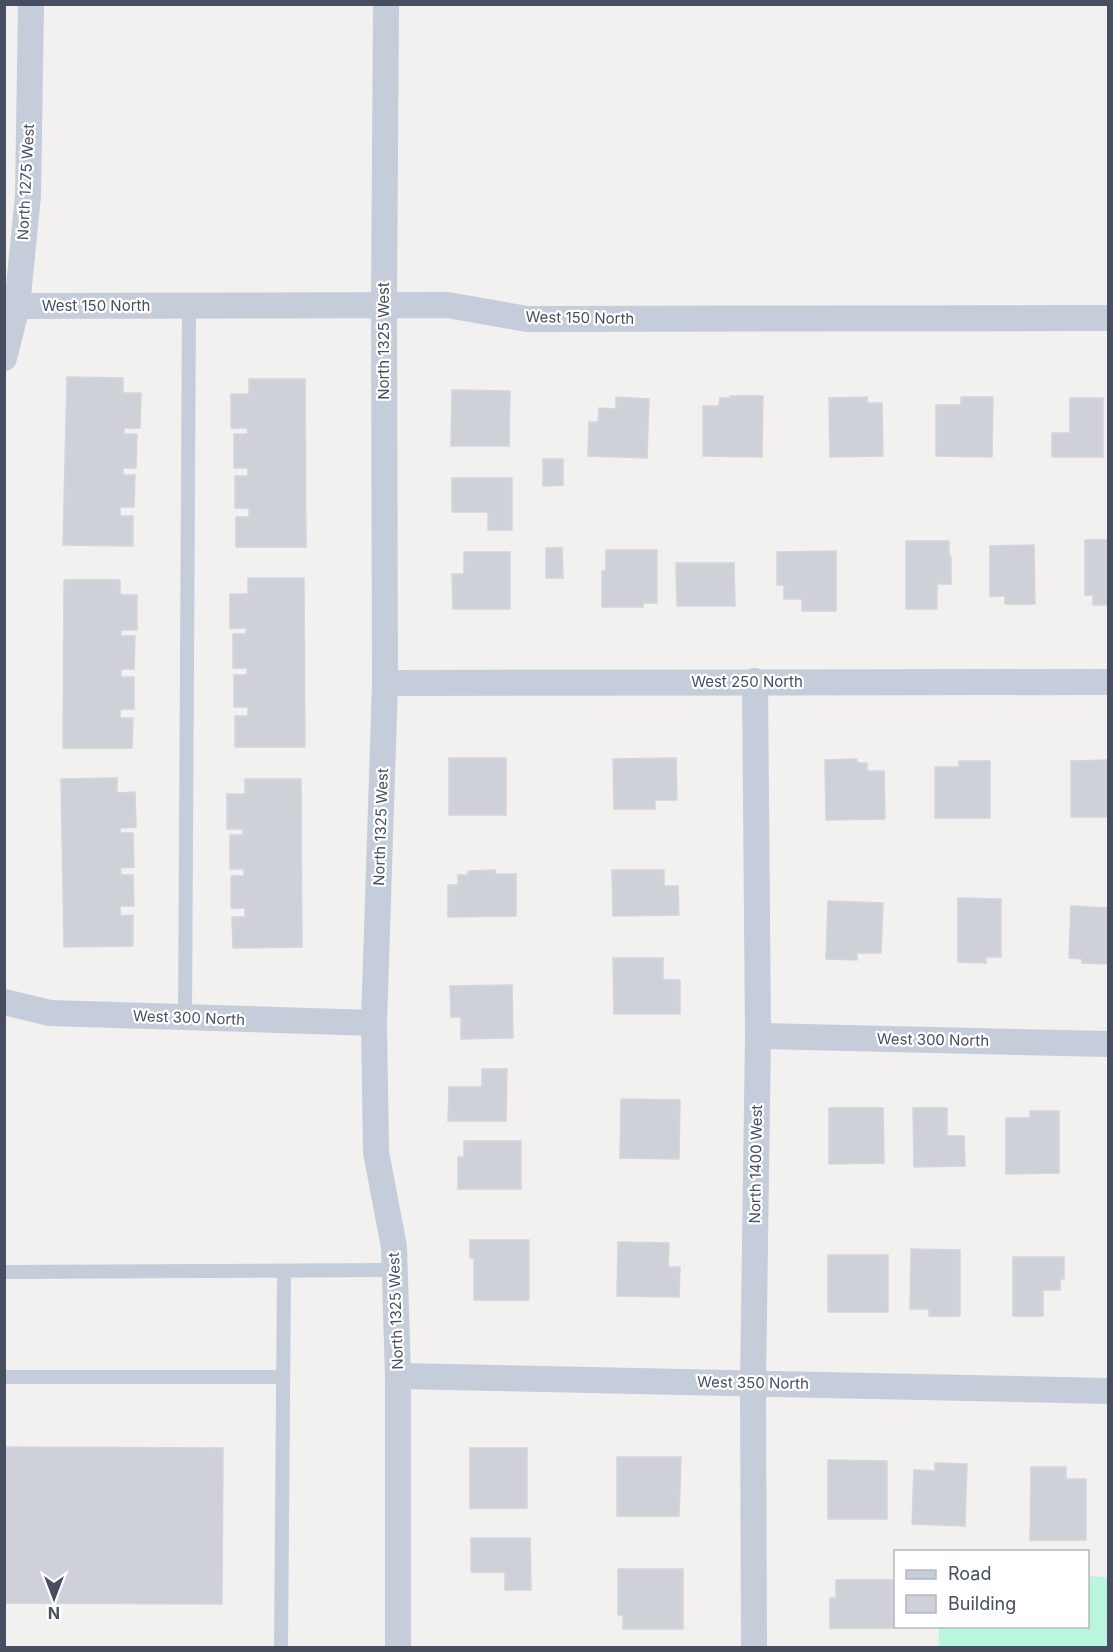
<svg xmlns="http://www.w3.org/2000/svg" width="1113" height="1652" viewBox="0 0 1113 1652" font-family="Inter,sans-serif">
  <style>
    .green { fill: #baf5dd }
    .building { fill: #cfd1d8; stroke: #d4d4dc; stroke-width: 1.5 }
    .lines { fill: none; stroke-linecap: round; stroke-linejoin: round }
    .lane { stroke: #c5ccda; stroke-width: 14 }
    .street { stroke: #c5ccda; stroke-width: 26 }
    .labels { text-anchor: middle; stroke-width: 4.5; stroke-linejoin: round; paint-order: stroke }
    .street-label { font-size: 15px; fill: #464e60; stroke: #fff }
  </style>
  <rect width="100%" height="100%" fill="#f3f1f0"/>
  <path class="green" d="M 1088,1576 L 1108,1577 L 1108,1647 L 939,1647 L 939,1627 L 1088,1626 Z"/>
  <g class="building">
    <path d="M 67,377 L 123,378 L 123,393 L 141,393 L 140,428 L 124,428 L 124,434 L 137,434 L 136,468 L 123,468 L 123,475 L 135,475 L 134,507 L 120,507 L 120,516 L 133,516 L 133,546 L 63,545 Z"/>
    <path d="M 249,379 L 305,379 L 306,547 L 236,547 L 236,517 L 249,517 L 249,508 L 235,508 L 235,476 L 248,476 L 248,468 L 234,468 L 234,434 L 248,434 L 247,428 L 231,428 L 231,394 L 249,394 Z"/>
    <path d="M 452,390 L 510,391 L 509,446 L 451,446 Z"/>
    <path d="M 730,396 L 763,396 L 762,457 L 703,456 L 703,406 L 719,406 L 720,398 L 732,398 Z"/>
    <path d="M 616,397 L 649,399 L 647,458 L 588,456 L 589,422 L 598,422 L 599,408 L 616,409 Z"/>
    <path d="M 867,397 L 867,403 L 882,403 L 883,456 L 830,457 L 829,398 Z"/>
    <path d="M 961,397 L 993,397 L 992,457 L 936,456 L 936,405 L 961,405 Z"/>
    <path d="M 1070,398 L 1103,398 L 1103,457 L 1052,457 L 1052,433 L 1070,433 Z"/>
    <path d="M 543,459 L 563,459 L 563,485 L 543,486 Z"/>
    <path d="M 452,478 L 512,478 L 512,530 L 488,530 L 488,512 L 452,512 Z"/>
    <path d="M 1085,540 L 1108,540 L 1108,605 L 1093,605 L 1093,595 L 1085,595 Z"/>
    <path d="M 906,541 L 949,541 L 949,556 L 951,556 L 951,584 L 937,584 L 937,609 L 906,609 Z"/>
    <path d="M 1034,545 L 1035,604 L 1005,604 L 1005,596 L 990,596 L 990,546 Z"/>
    <path d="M 546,548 L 562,548 L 563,578 L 546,578 Z"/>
    <path d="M 606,550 L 657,550 L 657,603 L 643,603 L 643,607 L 602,607 L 602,571 L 606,571 Z"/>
    <path d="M 836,551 L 836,611 L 802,611 L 802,599 L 784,599 L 784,585 L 777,585 L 777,552 Z"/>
    <path d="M 464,552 L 510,552 L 510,609 L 453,609 L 452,574 L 464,574 Z"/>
    <path d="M 676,563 L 734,563 L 735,606 L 677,606 Z"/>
    <path d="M 248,578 L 304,578 L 305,747 L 235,747 L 235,716 L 248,716 L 248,707 L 234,707 L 234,675 L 247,675 L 247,668 L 233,668 L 233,634 L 246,634 L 246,628 L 230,628 L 230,594 L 248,594 Z"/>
    <path d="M 64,580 L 120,580 L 120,595 L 137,595 L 137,630 L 121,630 L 121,636 L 135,636 L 134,669 L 121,669 L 121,677 L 134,677 L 134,709 L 120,709 L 120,718 L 133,718 L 132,748 L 63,748 Z"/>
    <rect x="449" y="758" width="57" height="57"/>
    <path d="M 676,758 L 677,800 L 655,800 L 655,809 L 614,809 L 613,759 Z"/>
    <path d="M 857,759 L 857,763 L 867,763 L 867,771 L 884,771 L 885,819 L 826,820 L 825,760 Z"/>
    <path d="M 1108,760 L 1108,817 L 1071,817 L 1071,761 Z"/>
    <path d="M 959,761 L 990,761 L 990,818 L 935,818 L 935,767 L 959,767 Z"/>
    <path d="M 117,778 L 117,793 L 135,792 L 136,827 L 120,828 L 120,833 L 133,833 L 134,867 L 120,868 L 121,875 L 133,875 L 134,906 L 120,906 L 120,916 L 133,915 L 133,946 L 64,947 L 61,779 Z"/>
    <path d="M 245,779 L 301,779 L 302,947 L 233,948 L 232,917 L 245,917 L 245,908 L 231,908 L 231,876 L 244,876 L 244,869 L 230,869 L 230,835 L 243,835 L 243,829 L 227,829 L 227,794 L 245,794 Z"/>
    <path d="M 495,870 L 495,874 L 516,874 L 516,916 L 448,917 L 448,885 L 458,885 L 458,875 L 468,875 L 468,871 Z"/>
    <path d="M 612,870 L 664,870 L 664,886 L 678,886 L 679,915 L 613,916 Z"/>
    <path d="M 958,898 L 1001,899 L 1001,957 L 986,957 L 986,963 L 958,962 Z"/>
    <path d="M 828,901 L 883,903 L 881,953 L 857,953 L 857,960 L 826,959 Z"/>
    <path d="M 1071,906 L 1108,908 L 1108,964 L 1082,963 L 1082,959 L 1069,958 Z"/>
    <path d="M 613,958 L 663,958 L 663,980 L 680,980 L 680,1014 L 614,1014 Z"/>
    <path d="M 512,985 L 513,1038 L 461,1039 L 461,1017 L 451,1017 L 450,986 Z"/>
    <path d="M 482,1069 L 507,1069 L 506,1121 L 448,1121 L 449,1087 L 482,1087 Z"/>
    <path d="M 621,1099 L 680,1100 L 679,1159 L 620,1158 Z"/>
    <path d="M 829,1108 L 883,1108 L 884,1163 L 829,1164 Z"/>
    <path d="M 913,1108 L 947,1108 L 947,1136 L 964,1136 L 965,1166 L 914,1167 Z"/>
    <path d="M 1030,1111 L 1059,1111 L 1059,1173 L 1006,1174 L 1006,1118 L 1030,1118 Z"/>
    <path d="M 464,1141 L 521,1141 L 521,1189 L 458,1189 L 458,1157 L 464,1157 Z"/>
    <path d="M 470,1240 L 529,1240 L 529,1300 L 474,1300 L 474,1258 L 470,1258 Z"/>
    <path d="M 618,1242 L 669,1243 L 668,1267 L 680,1267 L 679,1297 L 617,1296 Z"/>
    <path d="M 911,1249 L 960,1250 L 960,1316 L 929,1316 L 929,1309 L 910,1309 Z"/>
    <rect x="828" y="1255" width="60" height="57"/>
    <path d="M 1013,1257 L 1064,1257 L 1064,1279 L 1060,1279 L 1060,1290 L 1043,1290 L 1043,1316 L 1013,1316 Z"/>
    <path d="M 4,1447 L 223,1448 L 222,1604 L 4,1603 Z"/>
    <rect x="470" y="1448" width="57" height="60"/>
    <path d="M 617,1457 L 681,1457 L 679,1516 L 617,1516 Z"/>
    <path d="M 828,1460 L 887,1461 L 887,1519 L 828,1519 Z"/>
    <path d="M 935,1463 L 967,1464 L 965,1526 L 912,1524 L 914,1470 L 935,1471 Z"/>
    <path d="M 1031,1467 L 1066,1467 L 1066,1479 L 1086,1479 L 1086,1540 L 1030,1540 Z"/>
    <path d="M 471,1538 L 530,1538 L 531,1590 L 505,1590 L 505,1572 L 471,1572 Z"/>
    <path d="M 618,1569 L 683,1569 L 683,1629 L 623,1629 L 623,1615 L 618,1615 Z"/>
    <path d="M 836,1580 L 893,1580 L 893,1628 L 830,1628 L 830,1598 L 836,1598 Z"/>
  </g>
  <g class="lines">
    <g class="lane">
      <path d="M 185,1018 L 189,306"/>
      <path d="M 4,1272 L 395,1270"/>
      <path d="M 4,1377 L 282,1377"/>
      <path d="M 281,1648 L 284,1271"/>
    </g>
    <g class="street">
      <path d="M 386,4 L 384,304 L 385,683 L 374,1023 L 376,1152 L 394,1247 L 398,1376 L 398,1648"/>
      <path d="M 17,306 L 448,305 L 527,319 L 1108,318"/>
      <path d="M 4,358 L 17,306 L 28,196 L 31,4"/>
      <path d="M 385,683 L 1108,682"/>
      <path d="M 4,1002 L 50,1013 L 374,1023"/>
      <path d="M 758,1036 L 1108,1044"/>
      <path d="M 398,1376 L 1108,1391"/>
      <path d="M 754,1648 L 753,1383 L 758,1036 L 755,681"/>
    </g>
  </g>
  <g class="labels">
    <g class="street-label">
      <text transform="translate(26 182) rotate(-87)" y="5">North 1275 West</text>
      <text x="96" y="311">West 150 North</text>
      <text transform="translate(580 318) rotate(1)" y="5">West 150 North</text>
      <text transform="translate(384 341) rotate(-90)" y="5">North 1325 West</text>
      <text x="747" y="687">West 250 North</text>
      <text transform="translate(381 827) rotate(-88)" y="5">North 1325 West</text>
      <text transform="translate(189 1018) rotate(2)" y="5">West 300 North</text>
      <text transform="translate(933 1040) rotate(1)" y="5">West 300 North</text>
      <text transform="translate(756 1164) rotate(-89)" y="5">North 1400 West</text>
      <text transform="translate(396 1311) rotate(-92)" y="5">North 1325 West</text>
      <text transform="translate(753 1383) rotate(1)" y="5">West 350 North</text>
    </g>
  </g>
  <rect width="1113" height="1652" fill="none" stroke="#464e60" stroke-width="12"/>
  <rect x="894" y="1550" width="195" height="78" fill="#ffffff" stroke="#b5b8bf" stroke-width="1.5"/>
  <rect x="906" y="1570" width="30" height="9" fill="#c5ccda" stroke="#b5b8bf" stroke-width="1.5"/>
  <text x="948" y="1580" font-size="18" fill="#464e60">Road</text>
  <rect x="906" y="1595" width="30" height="18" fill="#cfd1d8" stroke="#b5b8bf" stroke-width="1.5"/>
  <text x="948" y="1610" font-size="18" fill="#464e60">Building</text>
  <g transform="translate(54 1598) rotate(180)" stroke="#ffffff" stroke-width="4.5" paint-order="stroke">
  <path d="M0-4.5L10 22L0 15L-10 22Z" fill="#464e60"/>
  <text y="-9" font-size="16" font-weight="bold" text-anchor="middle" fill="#464e60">N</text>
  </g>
</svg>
